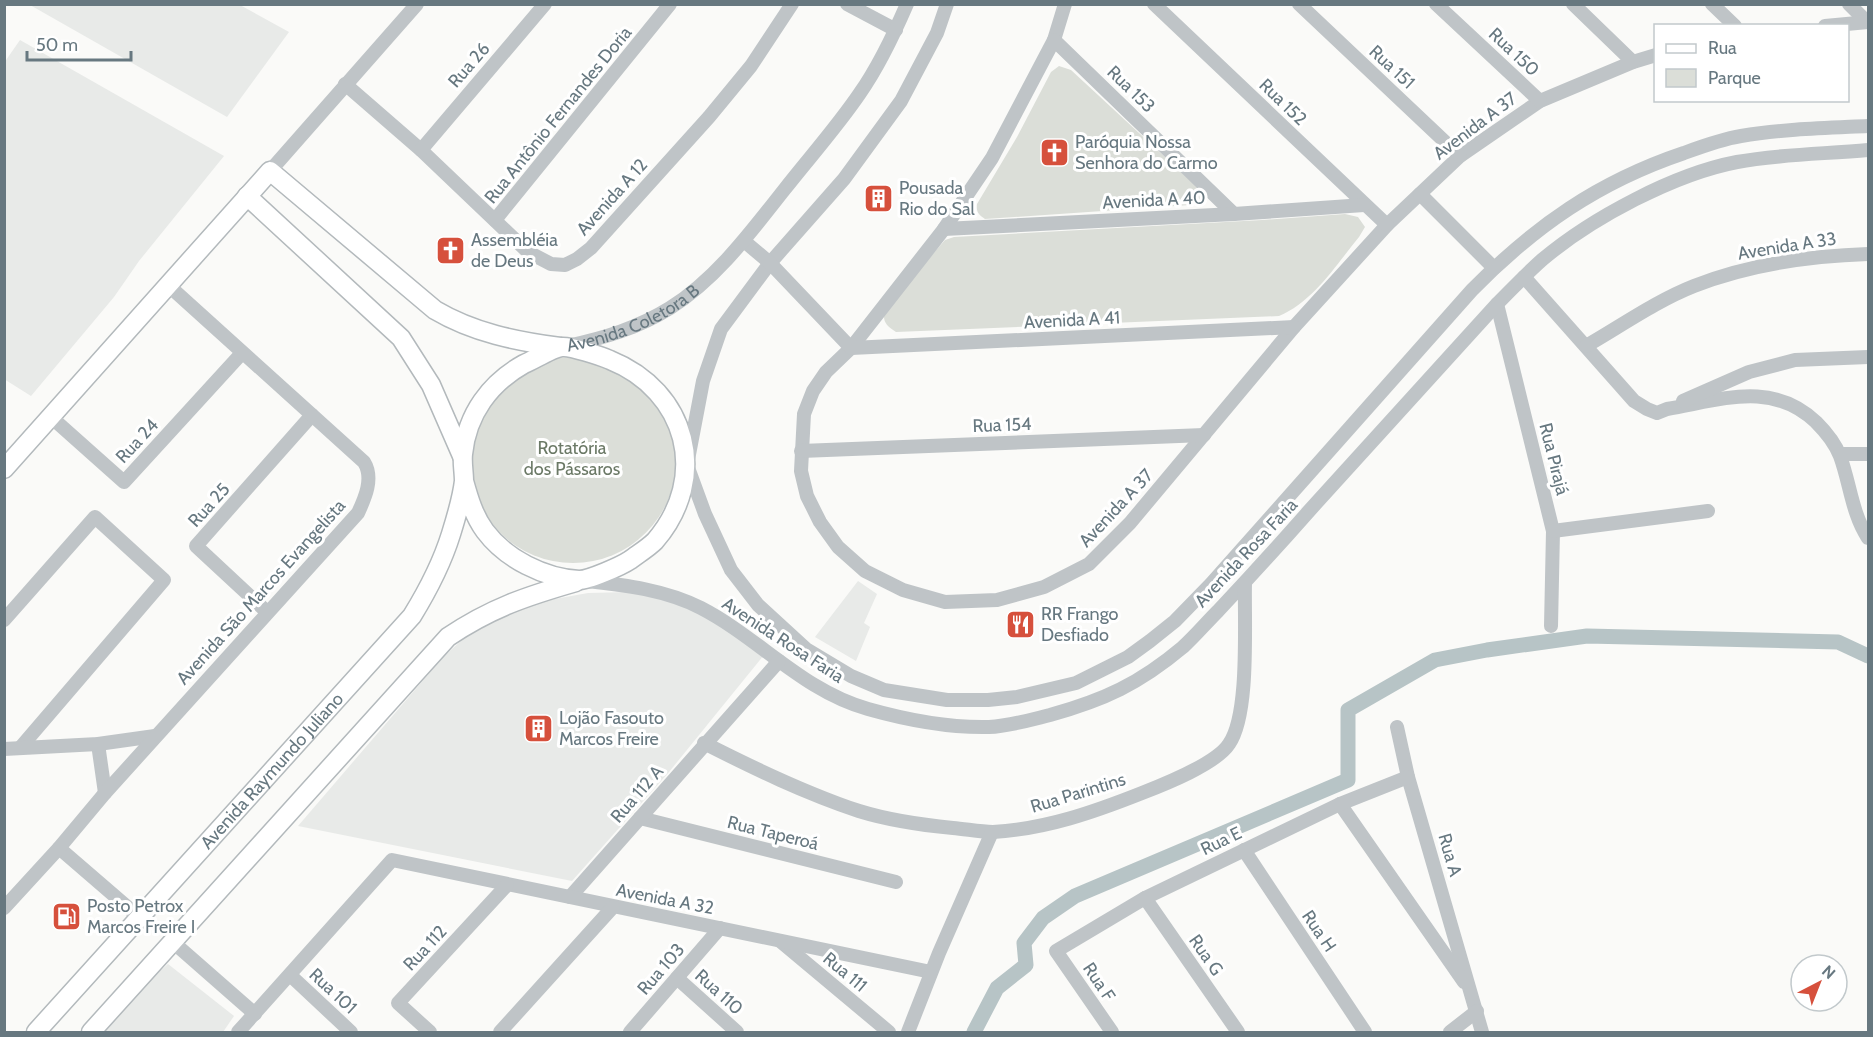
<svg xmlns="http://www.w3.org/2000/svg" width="1873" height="1037" viewBox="0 0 1873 1037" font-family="Cabin,sans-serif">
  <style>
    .built { fill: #e8eae8 }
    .green { fill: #dbded8 }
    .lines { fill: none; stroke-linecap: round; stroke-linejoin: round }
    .canal { stroke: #b7c4c6; stroke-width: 15 }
    .major-casing { stroke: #b3b9bc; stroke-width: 21 }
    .minor { stroke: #bfc4c7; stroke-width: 14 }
    .major { stroke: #fff; stroke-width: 18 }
    .labels { text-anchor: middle; stroke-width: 6; stroke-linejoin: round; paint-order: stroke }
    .street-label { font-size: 18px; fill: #677880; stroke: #fff }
    .poi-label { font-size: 18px; fill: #677880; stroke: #fff; text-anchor: start }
    .park-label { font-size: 18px; fill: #6b7966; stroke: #fff }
  </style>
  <rect width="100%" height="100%" fill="#fafaf8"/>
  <g class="built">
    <path d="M 30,5 L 240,5 L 289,32 L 227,117 Z"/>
    <path d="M 20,40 L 224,156 L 139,261 L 114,297 L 31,396 L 4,379 L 4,63 Z"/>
    <path d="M 858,581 L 877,594 L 864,623 L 870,627 L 856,661 L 815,637 Z"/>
    <path d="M 628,592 L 652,596 L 698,611 L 764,655 L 669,772 L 572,881 L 298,826 L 444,656 L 470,633 L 499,615 L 538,602 L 588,593 Z"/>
    <path d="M 168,964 L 234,1016 L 223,1032 L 98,1032 L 120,1007 Z"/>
  </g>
  <g class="green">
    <path d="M 1059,66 L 1071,70 L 1206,195 L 1204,204 L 985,219 C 978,215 976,211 977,204 L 1017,137 L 1051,72 Z"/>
    <path d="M 1345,214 L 1358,217 L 1365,227 L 1359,237 C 1336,265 1313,302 1279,316 L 896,332 C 881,323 881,315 891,302 L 945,240 L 954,237 L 1262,220 Z"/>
    <circle cx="573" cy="460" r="103"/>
  </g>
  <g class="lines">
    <path class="canal" d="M 974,1032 L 997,988 L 1026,965 L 1024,943 L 1043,918 L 1075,896 L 1348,780 L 1348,710 L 1435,660 L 1487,650 L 1587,636 L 1838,642 L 1868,656"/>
    <defs>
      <g id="major">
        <path d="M 247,196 L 401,338 L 431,385 L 462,456"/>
        <path d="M 4,469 L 270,171 L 435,310 C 474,333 516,341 560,347"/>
        <path id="s2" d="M 36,1032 L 412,616 C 428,590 442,563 451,534 C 456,518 462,498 464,481 C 464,472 462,463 463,454 C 467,414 490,383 524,364 C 534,360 552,348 562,347 C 570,346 601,356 610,360 C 687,391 710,477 655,541 C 648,548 638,554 630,560 C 621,566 589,580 579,580 C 544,578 506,559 485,531 C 474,516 469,499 464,481"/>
        <path d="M 91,1032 L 448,637 C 491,608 527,596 576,582"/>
      </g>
    </defs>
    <use href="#major" class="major-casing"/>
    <g class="minor">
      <path d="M 847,4 L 896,30"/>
      <path d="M 947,4 L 937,33 L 901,101 L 844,179 L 770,263 L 721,329 L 703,381 L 687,465 L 705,514 L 731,570 L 758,605 L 806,649 L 851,676 L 884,690 L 947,700 L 988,700 L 1017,697 L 1076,683 L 1128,657 L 1150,641 L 1175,621 L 1211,584 L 1472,290 C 1535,226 1598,182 1684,153 C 1703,146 1722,139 1741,136 C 1783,129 1826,128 1868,126"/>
      <path d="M 1065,4 L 1054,40 L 992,158 L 944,229 L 851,348 L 826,372 L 813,391 L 804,414 L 801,471 L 807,496 L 820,522 L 838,547 L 865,571 L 903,590 L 945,602 L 997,600 L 1044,587 L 1089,564 L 1130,523 L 1294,327 L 1387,225 L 1460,156 L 1540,101 L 1633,62 L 1656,55"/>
      <path d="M 1154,4 L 1387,225"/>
      <path d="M 1299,4 L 1460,156"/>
      <path d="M 1436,4 L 1540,101"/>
      <path d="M 1573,4 L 1633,62"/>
      <path d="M 1712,4 L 1735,26"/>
      <path d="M 1849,4 L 1867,22"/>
      <path d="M 1825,26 L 1868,22"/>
      <path d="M 1054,40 L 1234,214"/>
      <path d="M 345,84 L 421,150 L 528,252 L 551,264 L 565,265 L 577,259 L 591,248 L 709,117 L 751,66 L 792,4"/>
      <path d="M 421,150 L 545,4"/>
      <path d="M 270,171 L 417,4"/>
      <path d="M 1420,194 L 1494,268"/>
      <path d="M 495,220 L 670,4"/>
      <path d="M 944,229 L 1234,214 L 1364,205"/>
      <path d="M 744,241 L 770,263 L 851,348 L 1294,327"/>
      <path d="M 1524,277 L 1634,401 L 1647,409 L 1657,413 L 1667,409 C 1721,400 1772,380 1816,422 C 1826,432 1835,443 1840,456 C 1850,483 1852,514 1868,538"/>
      <path d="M 1497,304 L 1553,531 L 1551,626"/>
      <path id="s1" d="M 567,346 C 604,338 638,328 670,308 C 716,279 750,233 784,190 C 809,158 837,127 860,93 C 879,66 894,34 907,4"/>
      <path d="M 1586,346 C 1621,326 1656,301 1694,286 C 1750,264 1808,256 1868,254"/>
      <path d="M 1683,401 L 1749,372 L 1795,360 L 1868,357"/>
      <path d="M 51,417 L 124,482 L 242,353"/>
      <path d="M 801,451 L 1204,435"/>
      <path d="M 1840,454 L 1868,454"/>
      <path d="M 1553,531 L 1708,511"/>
      <path d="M 587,581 C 625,585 666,590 701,608 C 759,638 803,691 868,709 C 907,720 948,728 989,727 C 1010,726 1030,720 1050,715 C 1104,700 1139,684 1183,647 C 1195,636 1206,623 1218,611 C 1249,578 1279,545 1309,511 C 1371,442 1434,373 1497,304 C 1512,289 1527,273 1543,259 C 1592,218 1674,174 1737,162 C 1780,154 1825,154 1868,150"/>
      <path d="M 267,612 L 196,546 L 312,415"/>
      <path d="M 4,620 L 95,517 L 164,580 L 20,748"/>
      <path d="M 1397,727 L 1408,777 L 1482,1032"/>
      <path d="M 704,743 C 755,769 805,793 859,811 C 888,820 922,825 953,828 C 966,829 980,832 993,832 C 1046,829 1094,812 1142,793 C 1165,784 1216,764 1229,744 C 1250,714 1244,622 1245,583"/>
      <path d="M 98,744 L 105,793"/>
      <path d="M 4,749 L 98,744 L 155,736"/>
      <path d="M 1340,804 L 1464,982"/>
      <path d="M 640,818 L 896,882"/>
      <path d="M 59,848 L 139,917"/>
      <path d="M 1244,850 L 1365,1032"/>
      <path d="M 570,897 L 779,661"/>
      <path d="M 1145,898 L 1238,1032"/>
      <path d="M 4,908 L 59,848 L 105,793 L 358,513 C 365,498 374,478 364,462 L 168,285"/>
      <path d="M 780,941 L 889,1032"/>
      <path d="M 174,943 L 255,1014"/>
      <path d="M 290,975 L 351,1032"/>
      <path d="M 677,978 L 737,1032"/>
      <path d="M 238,1032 L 392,860 L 931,972"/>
      <path d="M 430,1032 L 398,1003 L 507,885"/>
      <path d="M 500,1032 L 613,907"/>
      <path d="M 630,1032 L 720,928"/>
      <path d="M 908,1032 L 939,953 L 992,832"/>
      <path d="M 1112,1032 L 1056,951 L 1145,898 L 1340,804 L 1408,777"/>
      <path d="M 1450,1032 L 1477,1011"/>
    </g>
    <use href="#major" class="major"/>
  </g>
  <defs>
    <symbol id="church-square" viewBox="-11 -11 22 22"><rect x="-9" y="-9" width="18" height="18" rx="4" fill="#d6503c" stroke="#fff"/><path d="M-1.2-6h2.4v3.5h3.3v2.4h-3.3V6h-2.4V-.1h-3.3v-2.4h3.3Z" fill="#fff"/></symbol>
    <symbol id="building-square" viewBox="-11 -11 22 22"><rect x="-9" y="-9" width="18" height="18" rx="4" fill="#d6503c" stroke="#fff"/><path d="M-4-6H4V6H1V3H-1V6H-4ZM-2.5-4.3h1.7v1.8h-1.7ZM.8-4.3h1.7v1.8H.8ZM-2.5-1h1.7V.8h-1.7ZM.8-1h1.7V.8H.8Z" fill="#fff"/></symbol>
    <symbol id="restaurant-square" viewBox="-11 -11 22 22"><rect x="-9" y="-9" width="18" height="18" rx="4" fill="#d6503c" stroke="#fff"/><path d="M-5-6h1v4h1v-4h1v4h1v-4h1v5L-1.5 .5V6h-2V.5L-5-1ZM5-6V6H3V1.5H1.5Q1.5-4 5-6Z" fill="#fff"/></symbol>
    <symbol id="fuel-square" viewBox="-11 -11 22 22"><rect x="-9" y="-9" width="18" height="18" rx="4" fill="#d6503c" stroke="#fff"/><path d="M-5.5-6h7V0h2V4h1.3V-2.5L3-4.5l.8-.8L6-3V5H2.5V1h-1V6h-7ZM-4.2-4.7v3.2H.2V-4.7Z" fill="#fff"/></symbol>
  </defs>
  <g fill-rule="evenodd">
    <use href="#church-square" x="1038" y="136" width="33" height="33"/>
    <use href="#building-square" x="862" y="182" width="33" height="33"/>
    <use href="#church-square" x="434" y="234" width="33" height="33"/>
    <use href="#restaurant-square" x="1004" y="608" width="33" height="33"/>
    <use href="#building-square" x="522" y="712" width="33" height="33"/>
    <use href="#fuel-square" x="50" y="900" width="33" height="33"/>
  </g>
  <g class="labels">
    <g class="street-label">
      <text transform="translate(1514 52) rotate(43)" y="6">Rua 150</text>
      <text transform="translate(469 65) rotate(-49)" y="6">Rua 26</text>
      <text transform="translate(1392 67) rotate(43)" y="6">Rua 151</text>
      <text transform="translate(1131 89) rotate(44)" y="6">Rua 153</text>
      <text transform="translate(1283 102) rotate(44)" y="6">Rua 152</text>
      <text transform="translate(558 115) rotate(-51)" y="6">Rua Antônio Fernandes Doria</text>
      <text transform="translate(1475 126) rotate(-37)" y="6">Avenida A 37</text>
      <text transform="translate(612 197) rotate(-48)" y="6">Avenida A 12</text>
      <text transform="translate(1154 200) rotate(-3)" y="6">Avenida A 40</text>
      <text transform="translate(1787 246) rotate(-9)" y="6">Avenida A 33</text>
      <text dy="6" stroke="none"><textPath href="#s1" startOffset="72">Avenida Coletora B</textPath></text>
      <text transform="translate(1072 320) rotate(-3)" y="6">Avenida A 41</text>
      <text transform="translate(1002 425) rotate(-2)" y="6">Rua 154</text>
      <text transform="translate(137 441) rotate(-47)" y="6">Rua 24</text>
      <text transform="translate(1554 459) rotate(76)" y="6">Rua Pirajá</text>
      <text transform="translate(209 505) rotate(-48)" y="6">Rua 25</text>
      <text transform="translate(1116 508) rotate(-47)" y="6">Avenida A 37</text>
      <text transform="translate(1246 553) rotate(-47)" y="6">Avenida Rosa Faria</text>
      <text transform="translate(261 592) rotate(-48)" y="6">Avenida São Marcos Evangelista</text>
      <text transform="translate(783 640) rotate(33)" y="6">Avenida Rosa Faria</text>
      <text dy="6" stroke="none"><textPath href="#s2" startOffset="352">Avenida Raymundo Juliano</textPath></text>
      <text transform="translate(1078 793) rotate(-17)" y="6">Rua Parintins</text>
      <text transform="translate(637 794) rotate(-49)" y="6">Rua 112 A</text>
      <text transform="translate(773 833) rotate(14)" y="6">Rua Taperoá</text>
      <text transform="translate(1221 841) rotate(-26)" y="6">Rua E</text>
      <text transform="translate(1450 855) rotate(74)" y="6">Rua A</text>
      <text transform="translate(665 899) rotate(11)" y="6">Avenida A 32</text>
      <text transform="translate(1319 931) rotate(56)" y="6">Rua H</text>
      <text transform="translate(425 948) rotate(-47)" y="6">Rua 112</text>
      <text transform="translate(1206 955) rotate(55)" y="6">Rua G</text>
      <text transform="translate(661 969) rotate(-49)" y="6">Rua 103</text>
      <text transform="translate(845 972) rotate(40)" y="6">Rua 111</text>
      <text transform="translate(1099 982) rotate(56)" y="6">Rua F</text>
      <text transform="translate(333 991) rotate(43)" y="6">Rua 101</text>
      <text transform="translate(719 992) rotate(42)" y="6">Rua 110</text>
    </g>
    <g class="poi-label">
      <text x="1075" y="148">Paróquia Nossa<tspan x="1075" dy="21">Senhora do Carmo</tspan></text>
      <text x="899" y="194">Pousada<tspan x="899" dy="21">Rio do Sal</tspan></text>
      <text x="471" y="246">Assembléia<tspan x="471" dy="21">de Deus</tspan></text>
      <text x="1041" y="620">RR Frango<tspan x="1041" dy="21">Desfiado</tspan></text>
      <text x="559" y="724">Lojão Fasouto<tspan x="559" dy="21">Marcos Freire</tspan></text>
      <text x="87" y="912">Posto Petrox<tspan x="87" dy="21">Marcos Freire I</tspan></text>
    </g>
    <g class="park-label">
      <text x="572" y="454">Rotatória<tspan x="572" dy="21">dos Pássaros</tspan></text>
    </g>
  </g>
  <rect width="1873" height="1037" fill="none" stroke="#677880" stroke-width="12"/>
  <rect x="1654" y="24" width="195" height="78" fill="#ffffff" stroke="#c2c9cc" stroke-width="1.5"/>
  <rect x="1666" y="44" width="30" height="9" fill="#ffffff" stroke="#c2c9cc" stroke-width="1.5"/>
  <text x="1708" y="54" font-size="18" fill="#677880">Rua</text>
  <rect x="1666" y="69" width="30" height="18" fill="#dbded8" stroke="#c2c9cc" stroke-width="1.5"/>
  <text x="1708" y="84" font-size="18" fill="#677880">Parque</text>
  <g transform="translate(1819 983) rotate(42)"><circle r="28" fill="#ffffff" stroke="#c2c9cc" stroke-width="1.5"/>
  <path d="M0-4.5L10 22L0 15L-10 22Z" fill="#d6503c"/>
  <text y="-9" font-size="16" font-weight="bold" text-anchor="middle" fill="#677880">N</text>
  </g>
  <path d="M27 51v9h104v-9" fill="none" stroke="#677880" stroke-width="3"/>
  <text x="36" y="51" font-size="18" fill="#677880" stroke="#ffffff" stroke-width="4.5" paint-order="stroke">50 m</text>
</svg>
